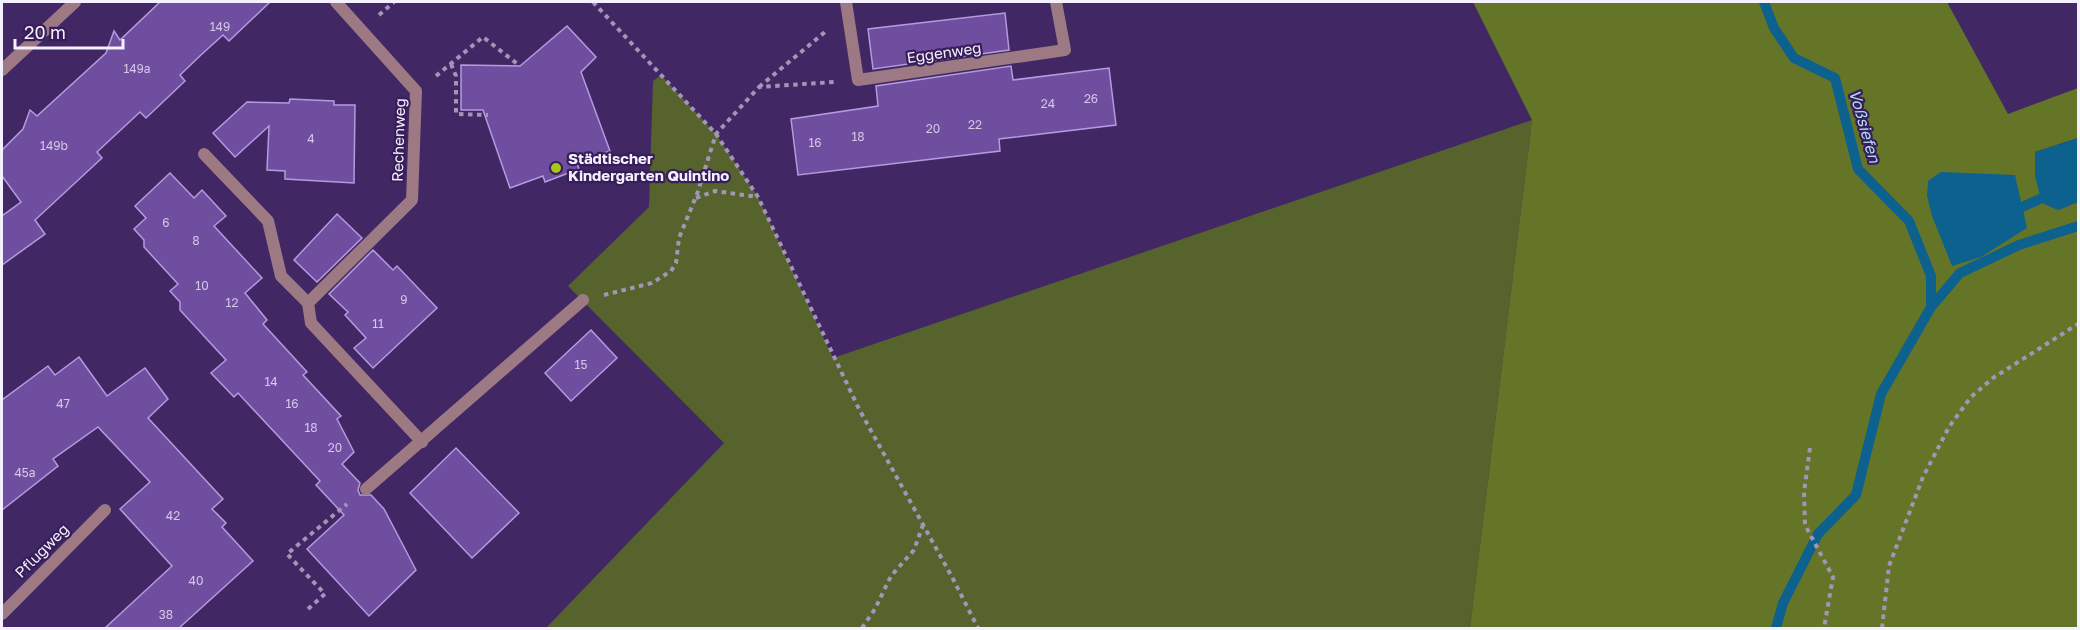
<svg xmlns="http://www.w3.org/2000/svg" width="2080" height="630" viewBox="0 0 2080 630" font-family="'Golos Text',sans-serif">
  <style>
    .green { fill: #56632d }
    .forest { fill: #647528 }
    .water { fill: #0d618f }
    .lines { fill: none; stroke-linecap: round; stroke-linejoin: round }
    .stream { stroke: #0d618f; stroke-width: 10 }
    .building { fill: #6f4ea0; stroke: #b49be0; stroke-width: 1.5 }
    .path { stroke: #a395b8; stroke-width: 4; stroke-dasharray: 4.5 4.5; stroke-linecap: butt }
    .service { stroke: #9d7a83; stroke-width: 12 }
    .minor { stroke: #9d7a83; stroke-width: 12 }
    .tertiary { stroke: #9d7a83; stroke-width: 12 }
    .poi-dot { fill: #a8c71b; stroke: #371e58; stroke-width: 2 }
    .labels { text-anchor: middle; stroke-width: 4.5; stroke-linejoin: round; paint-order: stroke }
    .number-label { font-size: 12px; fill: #d4c8e7 }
    .street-label { font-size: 15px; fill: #f5f0ff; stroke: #371e58 }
    .poi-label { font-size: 15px; font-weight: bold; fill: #f5f0ff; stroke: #371e58; text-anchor: start }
    .water-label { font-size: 16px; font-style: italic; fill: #afdbfb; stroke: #371e58 }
  </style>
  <rect width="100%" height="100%" fill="#412864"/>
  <path class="green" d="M 661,75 L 716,134 L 758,197 L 833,358 L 1532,120 L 1470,628 L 546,628 L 724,443 L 568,286 L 649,207 L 653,81 Z"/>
  <path class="forest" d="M 1473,2 L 1947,2 L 2008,114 L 2078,88 L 2078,138 L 2035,152 L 2058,210 L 2078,202 L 2078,628 L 1470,628 L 1532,120 Z"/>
  <g class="water">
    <path d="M 2078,138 L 2078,202 L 2058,210 L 2042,203 L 2035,176 L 2035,152 Z"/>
    <path d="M 1941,172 L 2015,175 L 2027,228 L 1981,257 L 1952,266 L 1932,216 L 1927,196 L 1928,181 Z"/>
  </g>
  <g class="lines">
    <g class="stream">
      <path d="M 1764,2 L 1774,28 L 1794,58 L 1835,78 L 1858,169 L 1909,221 L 1931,276 L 1931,307"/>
      <path d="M 2012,214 C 2024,203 2039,202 2052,192"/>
      <path d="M 1776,628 L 1783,603 L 1818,534 L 1856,495 L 1881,394 L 1931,307 L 1960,273 L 2019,245 L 2078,226"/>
    </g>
  </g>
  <g class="building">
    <path d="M 160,2 L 270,2 L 229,41 L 223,35 L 202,54 L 180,75 L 185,81 L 146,118 L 140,112 L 97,152 L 102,158 L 35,220 L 45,234 L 2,265 L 2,216 L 21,202 L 2,176 L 2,150 L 23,129 L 30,110 L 37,116 L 106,53 L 114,31 L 120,40 Z"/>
    <path d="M 1005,13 L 1009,50 L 873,69 L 868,29 Z"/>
    <path d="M 567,26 L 596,57 L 581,72 L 610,151 L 577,163 L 579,169 L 545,182 L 543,176 L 510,188 L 483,110 L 461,110 L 461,65 L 520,66 Z"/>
    <path d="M 1011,66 L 1013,80 L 1109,68 L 1116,125 L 999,139 L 1000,151 L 798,175 L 791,119 L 878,106 L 876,86 Z"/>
    <path d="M 290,99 L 334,101 L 334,105 L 355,105 L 354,183 L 285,179 L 285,171 L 267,170 L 269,126 L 235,157 L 213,133 L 247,102 L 289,103 Z"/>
    <path d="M 170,173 L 194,198 L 202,190 L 226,216 L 214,226 L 262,278 L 245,293 L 267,320 L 263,324 L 307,372 L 303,375 L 341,416 L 337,419 L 354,452 L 342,464 L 360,483 L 358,490 L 360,495 L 371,495 L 384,509 L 416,570 L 369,616 L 307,549 L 344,515 L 316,485 L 320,481 L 238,393 L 234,397 L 211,373 L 226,360 L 180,310 L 180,302 L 170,291 L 178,284 L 144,247 L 144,240 L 134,229 L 146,218 L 135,206 Z"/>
    <path d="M 337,214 L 362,238 L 317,282 L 294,260 Z"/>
    <path d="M 373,250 L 393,270 L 397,266 L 437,308 L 373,368 L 354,348 L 366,338 L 345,315 L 348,312 L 329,294 Z"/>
    <path d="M 591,330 L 617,358 L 571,401 L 545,373 Z"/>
    <path d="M 79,357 L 107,396 L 145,368 L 168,399 L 148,418 L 223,499 L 212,509 L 226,523 L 222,527 L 253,561 L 179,628 L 105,628 L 172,566 L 120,509 L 150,482 L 98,427 L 53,459 L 58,466 L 2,510 L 2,400 L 48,366 L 55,375 Z"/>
    <path d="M 456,448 L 519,513 L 472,558 L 410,493 Z"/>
  </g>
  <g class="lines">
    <g class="path">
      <path d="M 593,2 L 716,134 L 758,197 L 859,409 L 952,577 L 978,628"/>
      <path d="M 379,15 L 394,2"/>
      <path d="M 451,64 L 456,76 L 456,114 L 488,115"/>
      <path d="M 436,76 L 483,37 L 520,66"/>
      <path d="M 759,87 L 825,32"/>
      <path d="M 696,198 L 715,191 L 758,197"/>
      <path d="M 604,295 L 652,283 L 671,271 L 676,263 L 679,238 L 697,194 L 716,134 L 759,87 L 834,82"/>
      <path d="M 1810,448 L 1804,492 L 1805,525 L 1833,577 L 1824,628"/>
      <path d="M 308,609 L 325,594 L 287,554 L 347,504"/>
      <path d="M 862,628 L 875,609 L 891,576 L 914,550 L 923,525"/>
      <path d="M 1882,628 L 1889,566 L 1923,477 L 1949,427 L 1971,397 L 1993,378 L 2078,324"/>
    </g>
    <path class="service" d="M 846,2 L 858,80 L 1065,50 L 1056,2"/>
    <g class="minor">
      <path d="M 336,2 L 416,91 L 412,200 L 308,303 L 311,323 L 422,442"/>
      <path d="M 204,154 L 268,221 L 281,276 L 308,303"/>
      <path d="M 366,489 L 583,300"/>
      <path d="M 2,614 L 105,510"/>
    </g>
    <path class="tertiary" d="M 2,70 L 75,2"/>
  </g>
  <circle class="poi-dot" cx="556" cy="168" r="6"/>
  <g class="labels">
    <g class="number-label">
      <text x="220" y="31">149</text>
      <text x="137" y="73">149a</text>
      <text x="1091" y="103">26</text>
      <text x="1048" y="108">24</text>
      <text x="975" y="129">22</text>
      <text x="933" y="133">20</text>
      <text x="858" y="141">18</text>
      <text x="311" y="143">4</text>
      <text x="815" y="147">16</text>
      <text x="54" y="150">149b</text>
      <text x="166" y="227">6</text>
      <text x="196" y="245">8</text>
      <text x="202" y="290">10</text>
      <text x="404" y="304">9</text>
      <text x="232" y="307">12</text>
      <text x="378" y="328">11</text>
      <text x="581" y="369">15</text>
      <text x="271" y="386">14</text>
      <text x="63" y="408">47</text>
      <text x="292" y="408">16</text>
      <text x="311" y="432">18</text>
      <text x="335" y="452">20</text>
      <text x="25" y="477">45a</text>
      <text x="173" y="520">42</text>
      <text x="196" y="585">40</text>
      <text x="166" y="619">38</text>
    </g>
    <g class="street-label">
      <text transform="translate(944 53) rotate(-8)" y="5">Eggenweg</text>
      <text transform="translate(399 140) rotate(-88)" y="5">Rechenweg</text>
      <text transform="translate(42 551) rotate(-45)" y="5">Pflugweg</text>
    </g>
    <g class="poi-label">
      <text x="568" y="164">Städtischer<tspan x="568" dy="17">Kindergarten Quintino</tspan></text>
    </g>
    <g class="water-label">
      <text transform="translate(1865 126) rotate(74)" y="6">Voßsiefen</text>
    </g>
  </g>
  <rect width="2080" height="630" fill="none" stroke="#f5f0ff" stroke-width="6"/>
  <path d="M15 39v9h108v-9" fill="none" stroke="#f5f0ff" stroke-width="3"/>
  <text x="24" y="39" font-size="18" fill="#f5f0ff" stroke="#371e58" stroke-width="4.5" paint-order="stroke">20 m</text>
</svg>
